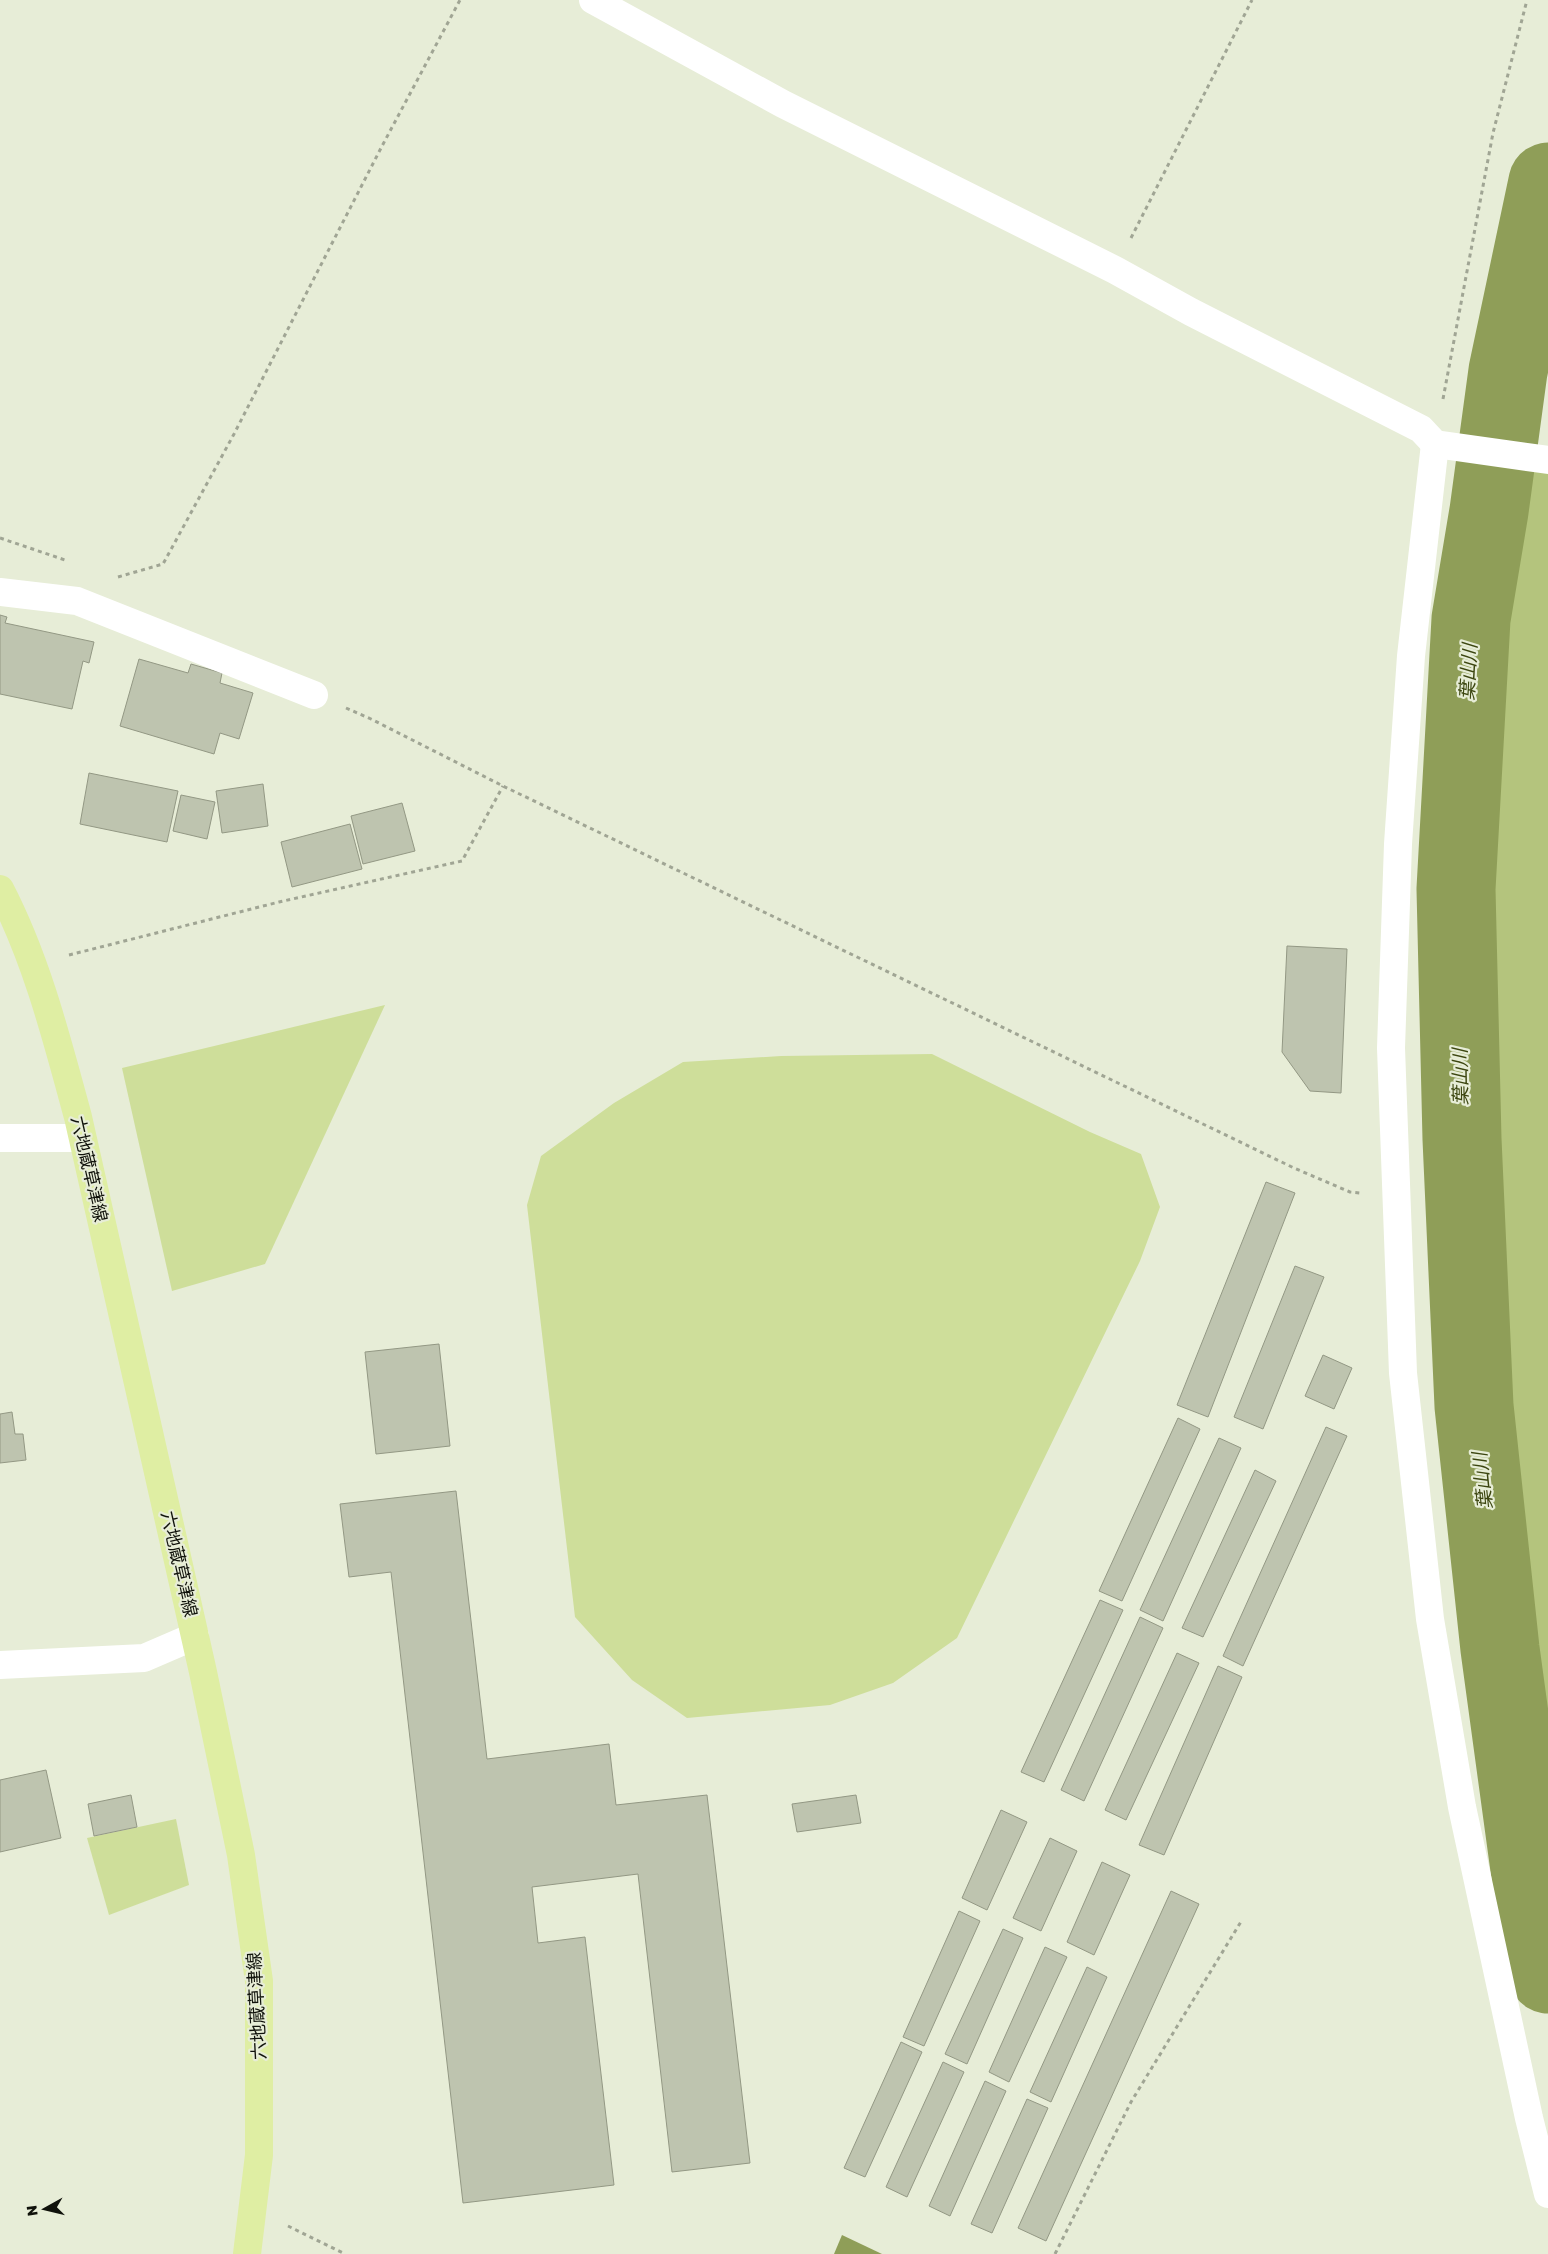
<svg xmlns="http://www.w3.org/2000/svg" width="1548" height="2254" viewBox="0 0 1548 2254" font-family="'Golos Text','Noto Sans JP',sans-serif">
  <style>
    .green { fill: #cede9a }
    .forest { fill: #b4c47d }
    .water { fill: #8f9e58 }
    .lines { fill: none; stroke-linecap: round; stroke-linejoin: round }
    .river { stroke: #8f9e58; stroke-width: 79 }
    .building { fill: #bec4af; stroke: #939884 }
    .path { stroke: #a0a594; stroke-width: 3; stroke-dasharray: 4 4; stroke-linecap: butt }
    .minor { stroke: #fff; stroke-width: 28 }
    .major { stroke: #dfeea3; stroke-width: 28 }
    .labels { text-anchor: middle; stroke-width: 4.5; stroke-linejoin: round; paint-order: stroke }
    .street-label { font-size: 18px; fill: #10120b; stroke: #e7edd7 }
    .water-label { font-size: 19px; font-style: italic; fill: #3c4610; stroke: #e7edd7 }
  </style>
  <rect width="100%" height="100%" fill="#e7edd7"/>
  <g class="green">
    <path d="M 385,1005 L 265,1264 L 172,1291 L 122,1068 Z"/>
    <path d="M 932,1054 L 1090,1132 L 1141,1154 L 1160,1207 L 1140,1261 L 957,1638 L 893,1683 L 830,1705 L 687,1718 L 632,1680 L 575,1617 L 527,1205 L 541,1156 L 614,1103 L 683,1062 L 781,1056 Z"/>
    <path d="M 176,1819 L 189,1885 L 109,1915 L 87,1838 Z"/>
  </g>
  <path class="forest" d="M 1523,469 L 1548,471 L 1548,1869 L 1541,1831 L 1501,1504 L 1486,1291 L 1480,1070 L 1479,814 L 1508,473 Z"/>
  <path class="water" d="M 842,2235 L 882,2254 L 834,2254 Z"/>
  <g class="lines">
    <path class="river" d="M 1548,182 L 1508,371 L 1489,511 L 1471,619 L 1456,889 L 1462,1139 L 1474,1406 L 1500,1649 L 1539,1935 L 1548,1974"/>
  </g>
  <g class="building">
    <path d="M 0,615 L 7,617 L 5,623 L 94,642 L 89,663 L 83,661 L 72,709 L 0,694 Z"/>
    <path d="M 139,659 L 188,673 L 191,664 L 222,673 L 220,683 L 253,693 L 239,739 L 220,733 L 214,754 L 120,726 Z"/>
    <path d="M 89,773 L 178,791 L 167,842 L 80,824 Z"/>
    <path d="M 263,784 L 268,826 L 222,833 L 216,791 Z"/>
    <path d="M 181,795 L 215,802 L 207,839 L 173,831 Z"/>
    <path d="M 402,803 L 415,851 L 363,864 L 351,816 Z"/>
    <path d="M 350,824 L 362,869 L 292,887 L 281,842 Z"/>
    <path d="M 1287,946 L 1347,949 L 1341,1093 L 1310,1091 L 1282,1052 Z"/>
    <path d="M 1266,1182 L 1295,1193 L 1208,1417 L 1177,1405 Z"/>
    <path d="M 1295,1266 L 1324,1277 L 1263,1429 L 1234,1417 Z"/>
    <path d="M 439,1344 L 450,1446 L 376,1454 L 365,1352 Z"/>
    <path d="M 1323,1355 L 1352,1368 L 1334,1409 L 1305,1396 Z"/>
    <path d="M 12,1412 L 15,1434 L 23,1434 L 26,1460 L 0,1463 L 0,1414 Z"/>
    <path d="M 1178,1418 L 1200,1429 L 1122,1601 L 1099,1591 Z"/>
    <path d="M 1326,1427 L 1347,1436 L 1243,1666 L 1223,1656 Z"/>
    <path d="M 1219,1438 L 1241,1448 L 1163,1621 L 1140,1610 Z"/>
    <path d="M 1255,1470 L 1276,1481 L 1203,1637 L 1182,1628 Z"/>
    <path d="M 456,1491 L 487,1759 L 609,1744 L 616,1805 L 707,1795 L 750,2163 L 672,2172 L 638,1874 L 532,1887 L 538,1943 L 585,1937 L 614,2185 L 463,2203 L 391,1572 L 349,1577 L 340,1504 Z"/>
    <path d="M 1100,1600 L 1123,1610 L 1044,1782 L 1021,1772 Z"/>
    <path d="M 1140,1617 L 1163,1628 L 1084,1801 L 1061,1790 Z"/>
    <path d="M 1177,1653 L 1199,1663 L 1126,1820 L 1105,1810 Z"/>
    <path d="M 1218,1666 L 1242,1677 L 1164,1855 L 1139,1845 Z"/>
    <path d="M 46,1770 L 61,1838 L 0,1852 L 0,1780 Z"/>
    <path d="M 131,1795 L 137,1827 L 94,1836 L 88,1804 Z"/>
    <path d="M 856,1795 L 861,1823 L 797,1832 L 792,1804 Z"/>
    <path d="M 1001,1810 L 1027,1822 L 987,1910 L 962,1898 Z"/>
    <path d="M 1050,1838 L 1077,1851 L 1041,1931 L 1013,1918 Z"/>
    <path d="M 1102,1862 L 1130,1875 L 1094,1955 L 1067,1942 Z"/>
    <path d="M 1171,1891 L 1199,1904 L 1046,2241 L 1018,2228 Z"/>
    <path d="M 959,1911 L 980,1921 L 924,2046 L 903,2037 Z"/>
    <path d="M 1003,1929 L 1023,1938 L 967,2064 L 945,2054 Z"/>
    <path d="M 1045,1947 L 1067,1957 L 1009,2082 L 989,2072 Z"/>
    <path d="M 1087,1967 L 1107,1977 L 1051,2102 L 1030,2092 Z"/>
    <path d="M 901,2042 L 922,2052 L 865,2177 L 844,2168 Z"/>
    <path d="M 943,2062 L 964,2072 L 907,2197 L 886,2187 Z"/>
    <path d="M 985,2081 L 1006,2091 L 950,2216 L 929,2206 Z"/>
    <path d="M 1027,2099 L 1048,2108 L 992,2233 L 971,2224 Z"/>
  </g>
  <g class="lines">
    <g class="path">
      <path d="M 1131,238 L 1252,0"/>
      <path d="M 1443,399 L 1493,133 L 1527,0"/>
      <path d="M 0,538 L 65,560"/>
      <path d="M 118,577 L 163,564 L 234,434 L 381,148 L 460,0"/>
      <path d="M 346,708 L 371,719 L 503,786 L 1294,1168 L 1350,1192 L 1360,1193"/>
      <path d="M 69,955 L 279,902 L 462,861 L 503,786"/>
      <path d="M 288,2226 L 345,2254"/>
      <path d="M 1055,2254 L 1131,2102 L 1242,1920"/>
    </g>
    <g class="minor">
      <path d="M 593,0 L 783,104 L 1115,270 L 1191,312 L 1421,429 L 1435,444 L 1548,460"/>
      <path d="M 1435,444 L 1411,656 L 1398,844 L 1391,1048 L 1403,1373 L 1430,1619 L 1462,1807 L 1529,2118 L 1548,2194"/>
      <path d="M 0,592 L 77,601 L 314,695"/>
      <path d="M 0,1138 L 82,1138"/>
      <path d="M 0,1665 L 144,1658 L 195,1636"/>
    </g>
    <path class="major" d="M 0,889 C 37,960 57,1040 78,1117 L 203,1672 L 241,1855 L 259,1981 L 259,2155 L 247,2254"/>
  </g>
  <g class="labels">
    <g class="street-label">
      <text transform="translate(89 1169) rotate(77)" y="6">六地蔵草津線</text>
      <text transform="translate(179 1564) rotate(77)" y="6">六地蔵草津線</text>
      <text transform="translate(257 2006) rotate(-93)" y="6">六地蔵草津線</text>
    </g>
    <g class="water-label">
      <text transform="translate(1468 672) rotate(-87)" y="7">葉山川</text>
      <text transform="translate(1460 1077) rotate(-91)" y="7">葉山川</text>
      <text transform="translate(1482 1481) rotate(-96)" y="7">葉山川</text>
    </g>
  </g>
  <g transform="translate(45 2209) rotate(262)" stroke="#e7edd7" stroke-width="4" paint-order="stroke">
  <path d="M0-4L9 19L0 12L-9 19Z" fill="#10120b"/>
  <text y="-8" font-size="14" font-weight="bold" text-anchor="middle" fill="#10120b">N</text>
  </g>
</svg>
